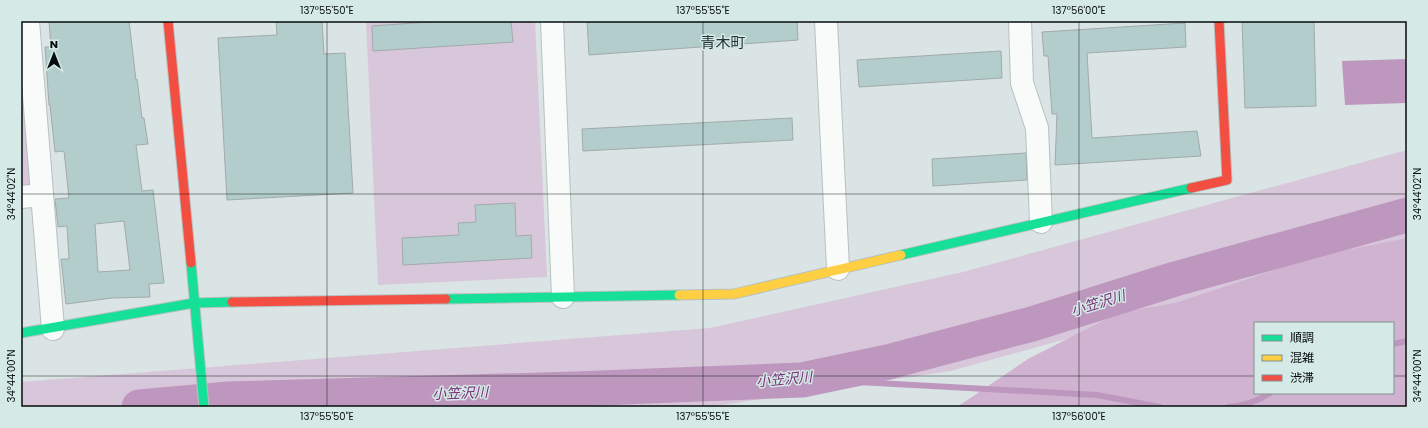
<svg xmlns="http://www.w3.org/2000/svg" width="1428" height="428" viewBox="0 0 1428 428" font-family="Poppins,'Noto Sans JP',sans-serif">
  <style>
    .green { fill: #d8c7da }
    .forest { fill: #d0b3d1; fill-rule: evenodd }
    .water { fill: #bd97be }
    .lines { fill: none; stroke-linecap: round; stroke-linejoin: round }
    .stream { stroke: #bd97be; stroke-width: 6 }
    .river { stroke: #bd97be; stroke-width: 35 }
    .building { fill: #b3cdcc; stroke: #a2aaaa; fill-rule: evenodd }
    .street-casing { stroke: #b8c0c0; stroke-width: 24 }
    .fast-casing { stroke: #b8c0c0; stroke-width: 11 }
    .slow-casing { stroke: #b8c0c0; stroke-width: 11 }
    .jam-casing { stroke: #b8c0c0; stroke-width: 11 }
    .street { stroke: #f9fbfb; stroke-width: 22 }
    .fast { stroke: #16e098; stroke-width: 9 }
    .slow { stroke: #ffcf43; stroke-width: 9 }
    .jam { stroke: #f24e42; stroke-width: 9 }
    .ticks { fill: none; stroke: #060d0c; stroke-width: 1; stroke-opacity: 0.45 }
    .labels { text-anchor: middle; stroke-width: 3; stroke-linejoin: round; paint-order: stroke }
    .water-label { font-size: 14px; font-style: italic; fill: #762e73; stroke: #d5e9e7 }
    .quarter-label { font-size: 15px; fill: #243534; stroke: #d5e9e7 }
    .neatline { fill: none; stroke: #060d0c; stroke-width: 1.5 }
    .ticks-label { font-size: 10px; text-anchor: middle; fill: #060d0c }
  </style>
  <rect width="100%" height="100%" fill="#dae4e4"/>
  <g class="green">
    <path d="M 366,21 L 535,21 L 547,277 L 378,285 Z"/>
    <path d="M 21,99 L 25,102 L 31,187 L 21,188 Z"/>
    <path d="M 1407,150 L 1407,244 L 951,371 L 708,407 L 21,407 L 21,382 L 710,328 L 963,272 Z"/>
  </g>
  <path class="forest" d="M 1407,238 L 1407,407 L 957,407 L 1028,359 L 1118,313 L 1175,303 L 1317,256 ZM 1255,323 L 1393,323 L 1393,393 L 1255,393 Z"/>
  <path class="water" d="M 1407,59 L 1407,103 L 1345,105 L 1342,61 Z"/>
  <g class="lines">
    <g class="stream">
      <path d="M 1393,344 L 1407,341"/>
      <path d="M 804,379 L 1097,395 L 1160,407"/>
      <path d="M 1228,407 C 1242,406 1258,401 1270,393"/>
    </g>
    <path class="river" d="M 139,407 L 229,399 L 575,389 L 802,380 L 888,362 L 1032,324 L 1175,279 L 1407,215"/>
  </g>
  <g class="building">
    <path d="M 49,21 L 129,21 L 136,80 L 137,79 L 142,118 L 144,118 L 148,144 L 136,145 L 142,191 L 153,190 L 164,283 L 149,284 L 150,297 L 112,298 L 66,304 L 61,259 L 69,259 L 67,226 L 58,227 L 55,199 L 69,198 L 64,151 L 55,152 L 50,105 L 49,105 L 45,47 L 51,47 ZM 124,221 L 130,270 L 98,272 L 95,224 Z"/>
    <path d="M 276,21 L 322,21 L 324,54 L 345,53 L 353,193 L 227,200 L 218,38 L 277,35 Z"/>
    <path d="M 443,21 L 511,21 L 513,42 L 373,51 L 372,26 Z"/>
    <path d="M 587,21 L 797,21 L 798,40 L 589,55 Z"/>
    <path d="M 1242,21 L 1314,21 L 1316,106 L 1245,108 Z"/>
    <path d="M 1185,23 L 1186,47 L 1087,53 L 1092,138 L 1197,131 L 1201,156 L 1055,165 L 1057,114 L 1052,114 L 1048,56 L 1044,56 L 1042,32 Z"/>
    <path d="M 1001,51 L 1002,78 L 859,87 L 857,60 Z"/>
    <path d="M 792,118 L 793,140 L 583,151 L 582,129 Z"/>
    <path d="M 1026,153 L 1027,180 L 933,186 L 932,159 Z"/>
    <path d="M 515,203 L 516,236 L 531,235 L 532,258 L 403,265 L 402,238 L 459,235 L 458,223 L 476,222 L 475,205 Z"/>
  </g>
  <g class="lines">
    <defs>
      <g id="street">
        <path d="M 28,21 L 53,329"/>
        <path d="M 552,21 L 563,297"/>
        <path d="M 826,21 L 838,269"/>
        <path d="M 1020,21 L 1022,83 L 1037,128 L 1041,222"/>
        <path d="M 21,197 L 42,195"/>
      </g>
      <g id="fast">
        <path d="M 901,255 L 1191,188"/>
        <path d="M 191,263 L 204,407"/>
        <path d="M 446,299 L 679,295"/>
        <path d="M 21,333 L 194,303 L 232,302"/>
      </g>
      <path id="slow" d="M 679,295 L 734,294 L 901,255"/>
      <g id="jam">
        <path d="M 168,21 L 191,263"/>
        <path d="M 1191,188 L 1227,180 L 1219,21"/>
        <path d="M 232,302 L 446,299"/>
      </g>
    </defs>
    <use href="#street" class="street-casing"/>
    <use href="#fast" class="fast-casing"/>
    <use href="#slow" class="slow-casing"/>
    <use href="#jam" class="jam-casing"/>
    <use href="#street" class="street"/>
    <use href="#fast" class="fast"/>
    <use href="#slow" class="slow"/>
    <use href="#jam" class="jam"/>
  </g>
  <path class="ticks" d="M 327,21 L 327,407M 703,21 L 703,407M 1079,21 L 1079,407M 21,194 L 1407,194M 21,376 L 1255,376M 1393,376 L 1407,376"/>
  <g class="labels">
    <g class="water-label">
      <text transform="translate(1098 303) rotate(-17)" y="5">小笠沢川</text>
      <text transform="translate(784 379) rotate(-5)" y="5">小笠沢川</text>
      <text transform="translate(460 393) rotate(-2)" y="5">小笠沢川</text>
    </g>
    <g class="quarter-label">
      <text x="723" y="48">青木町</text>
    </g>
  </g>
  <rect width="1428" height="428" fill="none" stroke="#d5e9e7" stroke-width="44"/>
  <rect x="1254" y="322" width="140" height="72" fill="#d5e9e7" stroke="#82918f"/>
  <rect x="1262" y="335" width="20" height="6" fill="#16e098" stroke="#82918f"/>
  <text x="1290" y="342" font-size="12" fill="#060d0c">順調</text>
  <rect x="1262" y="355" width="20" height="6" fill="#ffcf43" stroke="#82918f"/>
  <text x="1290" y="362" font-size="12" fill="#060d0c">混雑</text>
  <rect x="1262" y="375" width="20" height="6" fill="#f24e42" stroke="#82918f"/>
  <text x="1290" y="382" font-size="12" fill="#060d0c">渋滞</text>
  <g transform="translate(54 54)" stroke="#d5e9e7" stroke-width="3" paint-order="stroke">
  <path d="M0-3L7 15L0 10L-7 15Z" fill="#060d0c"/>
  <text y="-6" font-size="11" font-weight="bold" text-anchor="middle" fill="#060d0c">N</text>
  </g>
  <rect x="22" y="22" width="1384" height="384" class="neatline"/>
  <g class="ticks-label">
    <text x="327" y="14">137°55'50"E</text>
    <text x="703" y="14">137°55'55"E</text>
    <text x="1079" y="14">137°56'00"E</text>
    <text transform="translate(11 194) rotate(-90)" y="4">34°44'02"N</text>
    <text transform="translate(1417 194) rotate(-90)" y="4">34°44'02"N</text>
    <text transform="translate(11 376) rotate(-90)" y="4">34°44'00"N</text>
    <text transform="translate(1417 376) rotate(-90)" y="4">34°44'00"N</text>
    <text x="327" y="420">137°55'50"E</text>
    <text x="703" y="420">137°55'55"E</text>
    <text x="1079" y="420">137°56'00"E</text>
  </g>
</svg>
